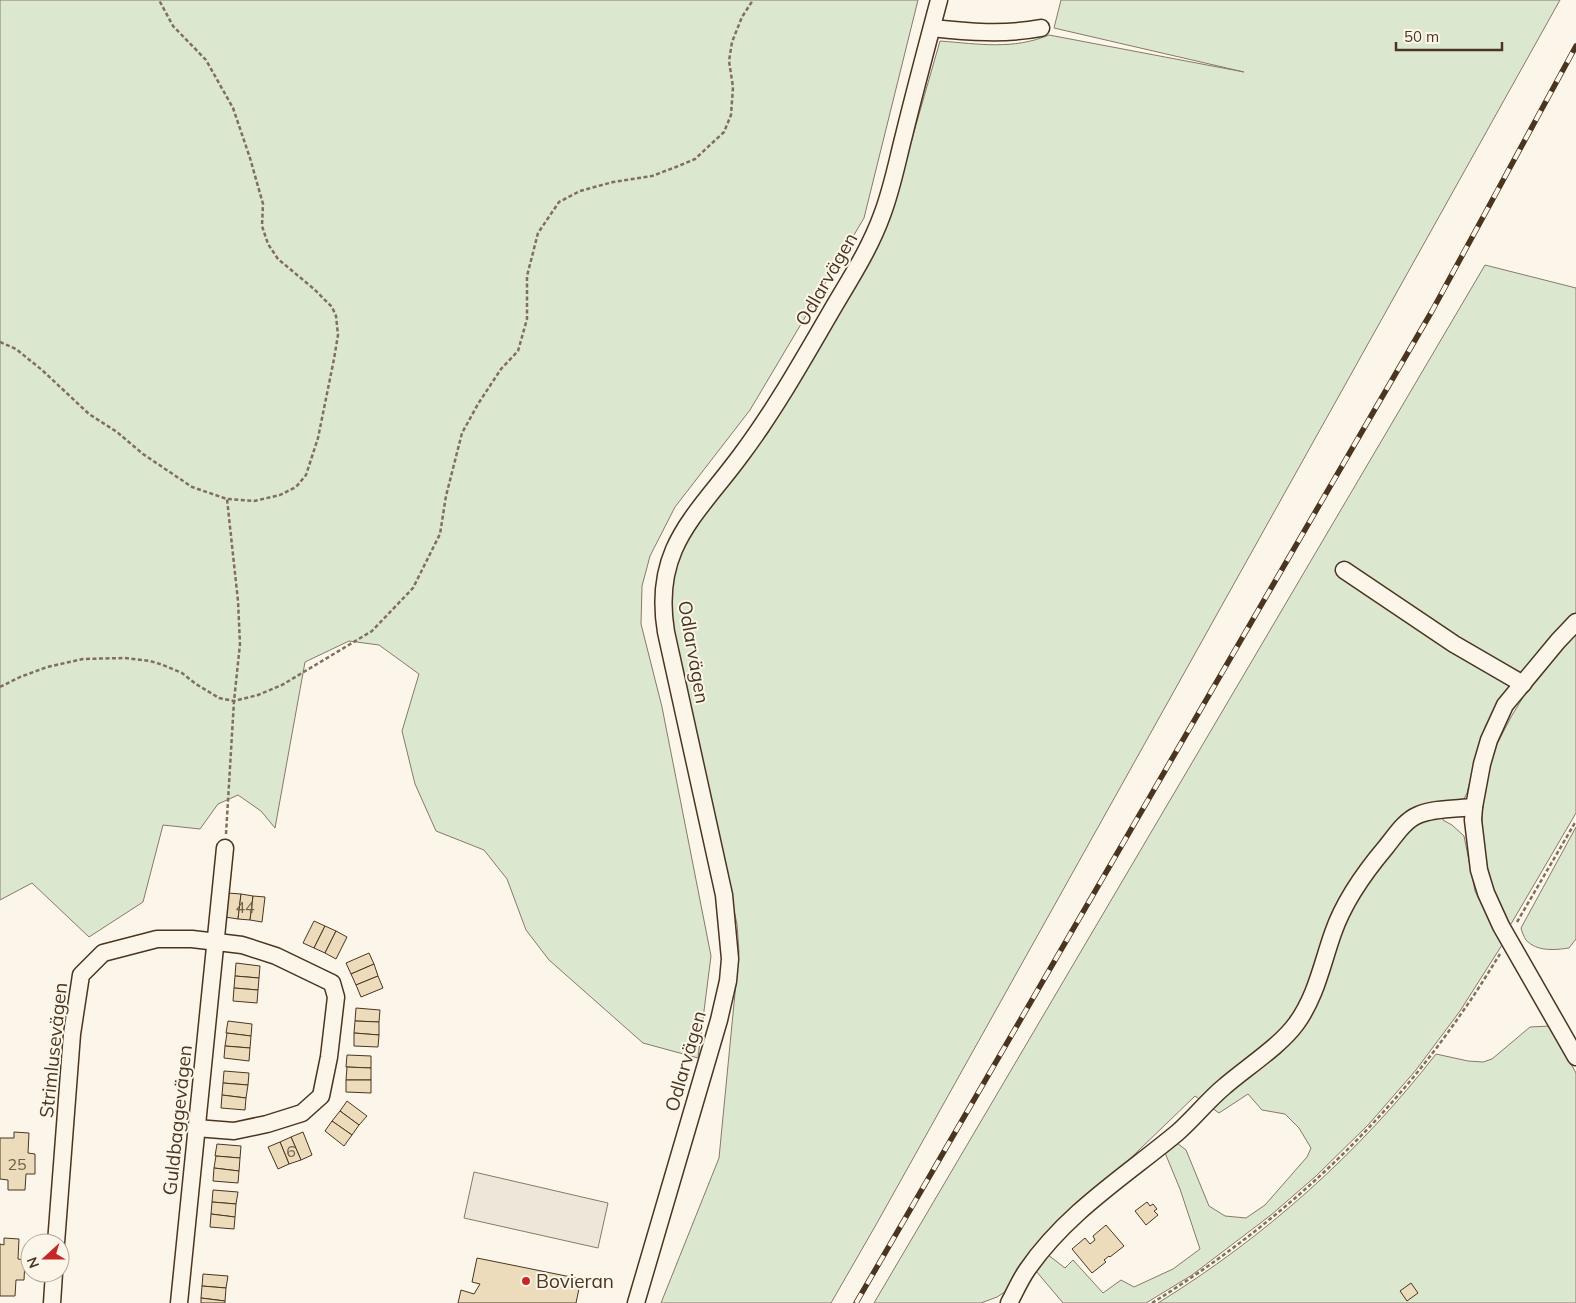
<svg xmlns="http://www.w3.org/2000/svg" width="1576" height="1303" viewBox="0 0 1576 1303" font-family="Mulish,sans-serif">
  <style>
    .green { fill: #dce7d0; stroke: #887966 }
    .parking { fill: #ede7d9; stroke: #887966 }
    .building { fill: #ecdcbc; stroke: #4a3520 }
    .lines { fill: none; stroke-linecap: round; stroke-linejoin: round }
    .minor-casing { stroke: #4a3520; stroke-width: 19 }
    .path { stroke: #7f6f5c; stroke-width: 2.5; stroke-dasharray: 4 2.5; stroke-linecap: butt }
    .minor { stroke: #fbf6e9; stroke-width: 16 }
    .rail-casing { stroke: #4a3520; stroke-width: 5.5 }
    .rail { stroke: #fbf6e9; stroke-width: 4; stroke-dasharray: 11; stroke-linecap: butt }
    .poi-dot { fill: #c62828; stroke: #fbf6e9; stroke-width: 2 }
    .labels { text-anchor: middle; stroke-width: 4; stroke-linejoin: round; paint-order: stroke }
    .number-label { font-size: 16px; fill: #725f47 }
    .street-label { font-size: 19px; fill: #4a3520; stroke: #fbf6e9 }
    .poi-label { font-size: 19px; fill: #4a3520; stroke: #fbf6e9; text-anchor: start }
  </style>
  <rect width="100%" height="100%" fill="#fbf6e9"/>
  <g class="green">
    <path d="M 0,0 L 918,0 L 864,218 L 750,410 L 675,507 L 650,556 L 642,586 L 641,624 L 662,707 L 711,956 L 698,1058 L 643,1043 L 549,960 L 526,930 L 507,879 L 484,850 L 436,831 L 415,784 L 402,731 L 419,674 L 379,645 L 349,641 L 305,662 L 275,828 L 261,811 L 238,795 L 218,804 L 200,829 L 163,825 L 143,902 L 89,937 L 32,883 L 0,900 Z"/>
    <path d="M 1061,0 L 1560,0 L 877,1223 L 831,1303 L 661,1303 L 719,1158 L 739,952 L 737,924 L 669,618 L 671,584 L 680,554 L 697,523 L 768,433 L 874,254 L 889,219 L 940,41 C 979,44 1013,50 1049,35 L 1244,72 L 1054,28 Z"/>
    <path d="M 1485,265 L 1576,288 L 1576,613 L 1520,679 L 1474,766 L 1467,793 L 1464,799 L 1457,803 L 1440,804 L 1443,820 L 1452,825 L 1464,836 L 1475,891 L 1502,945 L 1460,1011 L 1416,1070 L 1369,1124 L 1316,1176 L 1271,1215 L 1192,1275 L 1146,1303 L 1063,1303 L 1036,1271 L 1047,1254 L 1065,1268 L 1073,1260 L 1103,1293 L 1121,1280 L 1134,1287 L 1173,1269 L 1200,1249 L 1180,1189 L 1163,1148 L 1173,1140 L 1186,1150 L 1209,1206 L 1225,1216 L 1246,1218 L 1265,1205 L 1307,1157 L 1311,1148 L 1299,1128 L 1285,1114 L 1262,1110 L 1248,1094 L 1219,1113 L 1195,1096 L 1110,1178 L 1011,1288 L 997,1297 L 981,1303 L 874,1303 Z"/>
    <path d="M 1576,633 L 1576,813 L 1511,924 L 1509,924 L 1493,888 L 1487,866 L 1482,828 L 1482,790 L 1497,744 L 1511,717 L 1528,689 Z"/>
    <path d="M 1576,827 L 1576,939 L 1569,948 C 1555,950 1537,952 1526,940 C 1524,937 1522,932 1521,928 Z"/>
    <path d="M 1550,1026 L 1576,1073 L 1576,1303 L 1158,1303 C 1265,1237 1359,1153 1436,1054 L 1468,1061 L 1483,1062 L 1492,1059 L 1530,1027 Z"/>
  </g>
  <path class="parking" d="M 474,1172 L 608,1203 L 598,1248 L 464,1218 Z"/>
  <g class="building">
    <path d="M 228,893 L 241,894 L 238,919 L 225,917 Z"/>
    <path d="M 241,894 L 253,896 L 250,920 L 238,919 Z"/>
    <path d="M 253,896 L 265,897 L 262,922 L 250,920 Z"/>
    <path d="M 314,921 L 325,926 L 314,948 L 303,943 Z"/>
    <path d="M 325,926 L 336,931 L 325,953 L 314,948 Z"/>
    <path d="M 336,931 L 347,937 L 336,959 L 325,953 Z"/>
    <path d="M 369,953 L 374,964 L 351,974 L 346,963 Z"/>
    <path d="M 236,963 L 260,966 L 259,978 L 235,976 Z"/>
    <path d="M 374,964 L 378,976 L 356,985 L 351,974 Z"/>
    <path d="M 235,976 L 259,978 L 258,990 L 234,988 Z"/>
    <path d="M 378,976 L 383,988 L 361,997 L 356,985 Z"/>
    <path d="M 234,988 L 258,990 L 257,1003 L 233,1001 Z"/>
    <path d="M 356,1008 L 380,1010 L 379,1022 L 355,1021 Z"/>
    <path d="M 228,1021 L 252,1024 L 251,1036 L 226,1033 Z"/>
    <path d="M 355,1021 L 379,1022 L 379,1035 L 354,1033 Z"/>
    <path d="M 227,1033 L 251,1036 L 250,1048 L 225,1046 Z"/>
    <path d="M 354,1033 L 379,1035 L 378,1047 L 354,1046 Z"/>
    <path d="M 225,1046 L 250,1048 L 249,1061 L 224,1058 Z"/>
    <path d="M 347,1055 L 371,1056 L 371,1068 L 346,1067 Z"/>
    <path d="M 347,1067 L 371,1068 L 371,1080 L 346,1080 Z"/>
    <path d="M 224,1071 L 249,1073 L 248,1085 L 223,1083 Z"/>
    <path d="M 346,1080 L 371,1080 L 371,1093 L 346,1092 Z"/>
    <path d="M 223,1083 L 248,1085 L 246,1098 L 222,1095 Z"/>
    <path d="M 222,1095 L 246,1098 L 245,1110 L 221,1108 Z"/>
    <path d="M 347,1101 L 367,1116 L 359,1125 L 340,1111 Z"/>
    <path d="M 340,1111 L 359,1125 L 352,1135 L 332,1121 Z"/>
    <path d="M 332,1121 L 352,1135 L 344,1146 L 325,1131 Z"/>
    <path d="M 14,1132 L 29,1133 L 28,1153 L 35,1154 L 35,1174 L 26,1174 L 25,1190 L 8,1190 L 8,1180 L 0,1179 L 0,1138 L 14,1138 Z"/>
    <path d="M 303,1132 L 312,1155 L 301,1160 L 291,1137 Z"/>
    <path d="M 291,1137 L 301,1160 L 289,1164 L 280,1142 Z"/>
    <path d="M 280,1142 L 289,1164 L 278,1169 L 268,1147 Z"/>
    <path d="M 217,1144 L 241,1146 L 240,1158 L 215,1156 Z"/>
    <path d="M 216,1156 L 240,1158 L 239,1171 L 214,1168 Z"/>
    <path d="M 214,1168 L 239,1171 L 238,1183 L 213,1181 Z"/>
    <path d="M 213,1190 L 238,1192 L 236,1204 L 212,1202 Z"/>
    <path d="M 212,1202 L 236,1204 L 235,1217 L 211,1214 Z"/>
    <path d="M 1147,1202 L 1150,1206 L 1153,1204 L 1157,1209 L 1154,1211 L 1158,1215 L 1146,1225 L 1135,1211 Z"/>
    <path d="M 211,1214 L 235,1217 L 234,1229 L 210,1227 Z"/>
    <path d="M 1106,1225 L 1124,1246 L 1110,1257 L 1109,1256 L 1104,1260 L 1106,1262 L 1092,1273 L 1072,1249 L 1085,1238 L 1090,1244 L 1095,1240 L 1093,1236 Z"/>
    <path d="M 4,1238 L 19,1239 L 18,1259 L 25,1260 L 24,1280 L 16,1280 L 15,1296 L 0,1296 L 0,1244 L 4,1245 Z"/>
    <path d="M 477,1258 L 581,1279 L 576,1303 L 458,1303 L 461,1290 L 474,1294 L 480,1284 L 472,1282 Z"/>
    <path d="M 203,1274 L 228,1276 L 226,1288 L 202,1286 Z"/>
    <path d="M 1411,1283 L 1418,1293 L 1407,1301 L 1400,1291 Z"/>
    <path d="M 202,1286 L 226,1288 L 225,1301 L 201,1298 Z"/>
    <path d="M 201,1298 L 225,1301 L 225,1303 L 201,1303 Z"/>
  </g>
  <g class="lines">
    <defs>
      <g id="minor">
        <path d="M 932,28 C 968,32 1005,35 1041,28"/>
        <path d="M 1344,570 L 1454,644 L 1523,684"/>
        <path d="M 1576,622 L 1558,641 L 1505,705 L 1489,740 L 1482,764 L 1474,807 L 1473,820 L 1479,870 L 1486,893 L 1501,926 L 1576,1057"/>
        <path d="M 56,1243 L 72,1034 L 81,975 L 103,953 L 157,939 L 192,939 L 242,945 L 276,956 L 332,983 L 336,997 L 329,1057 L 321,1096 L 302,1113 L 267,1124 L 234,1131 L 196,1128"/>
        <path d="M 52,1303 L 54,1273"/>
        <path d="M 179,1303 L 225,848"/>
        <path d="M 636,1303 L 719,1020 L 728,981 L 730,959 L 724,895 L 666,632 C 652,548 696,516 741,455 C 774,411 801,363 829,315 C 848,282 869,251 882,215 C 892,189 897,162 904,135 C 915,90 927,45 939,0"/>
        <path d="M 1009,1303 C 1015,1292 1020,1280 1027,1270 C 1066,1213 1125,1176 1177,1133 C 1194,1118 1208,1100 1225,1086 C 1247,1067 1280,1046 1296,1024 C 1316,997 1322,964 1333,933 C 1344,901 1364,873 1386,847 C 1395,836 1404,821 1418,815 C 1434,808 1456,809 1474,807"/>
      </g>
    </defs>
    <use href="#minor" class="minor-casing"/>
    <g class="path">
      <path d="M 0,342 L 16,349 L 42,370 L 89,414 L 117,432 L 143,454 L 192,487 L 227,499 L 254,501 L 280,495 L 296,487 L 306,475 L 318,438 L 334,359 L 338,335 L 336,316 L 332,307 L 314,289 L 278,259 L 268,244 L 262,226 L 263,204 L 250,158 L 233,108 L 206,60 L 173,26 L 159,0"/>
      <path d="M 0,687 L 20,677 L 47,667 L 83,659 L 125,658 L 150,661 L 163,665 L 182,673 L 196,684 L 219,698 L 234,701 L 258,695 L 282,685 L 372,631 L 413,588 L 440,534 L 446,496 L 462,433 L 478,404 L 501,369 L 518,351 L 527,319 L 527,276 L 538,233 L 559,202 L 580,191 L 613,182 L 652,176 L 676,167 L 695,159 L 724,132 L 731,115 L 733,87 L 729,61 L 732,42 L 742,17 L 753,0"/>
      <path d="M 226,834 L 234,701 L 240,644 L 238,601 L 227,499"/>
      <path d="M 1517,922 L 1576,821"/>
      <path d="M 1152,1303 C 1273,1228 1382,1130 1463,1011 C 1476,993 1488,973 1500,954"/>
    </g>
    <use href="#minor" class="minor"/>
    <defs>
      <path id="rail" d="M 856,1303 L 1432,311 L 1576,46"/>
    </defs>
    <use href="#rail" class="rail-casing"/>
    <use href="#rail" class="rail"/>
  </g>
  <circle class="poi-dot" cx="526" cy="1281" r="5"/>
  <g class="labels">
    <g class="number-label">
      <text x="245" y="913">44</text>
      <text x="291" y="1157">6</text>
      <text x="17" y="1170">25</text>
    </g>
    <g class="street-label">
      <text transform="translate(826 279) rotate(-60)" y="7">Odlarvägen</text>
      <text transform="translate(694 652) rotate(80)" y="7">Odlarvägen</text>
      <text transform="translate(53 1050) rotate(-84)" y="7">Strimlusevägen</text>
      <text transform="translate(685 1061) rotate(-74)" y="7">Odlarvägen</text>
      <text transform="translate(177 1120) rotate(-84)" y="7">Guldbaggevägen</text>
    </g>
    <g class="poi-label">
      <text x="536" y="1288">Bovieran</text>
    </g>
  </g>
  <g transform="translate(45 1258) rotate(249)"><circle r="24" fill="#fbf6e9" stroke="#b4a999"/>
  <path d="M0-4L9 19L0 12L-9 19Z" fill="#c62828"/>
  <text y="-8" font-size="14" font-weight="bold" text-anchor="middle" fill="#4a3520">N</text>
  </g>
  <path d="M1396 42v8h106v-8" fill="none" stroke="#4a3520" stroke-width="2.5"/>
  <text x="1404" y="42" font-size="15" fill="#4a3520" stroke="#fbf6e9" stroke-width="4" paint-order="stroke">50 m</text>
</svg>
